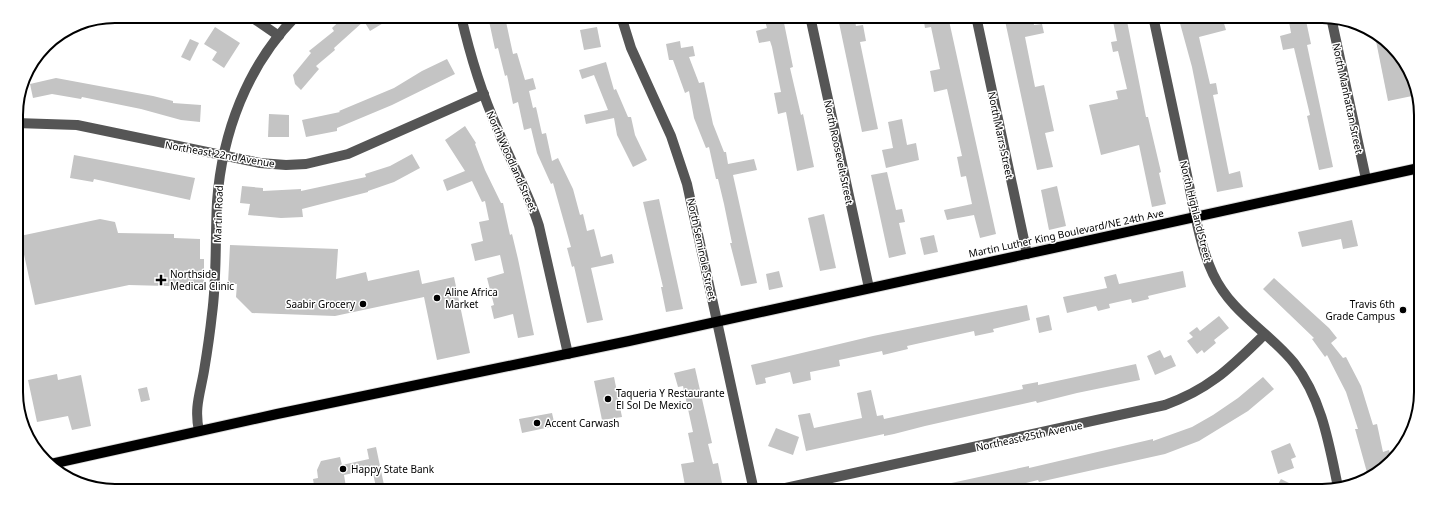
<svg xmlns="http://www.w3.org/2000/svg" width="1437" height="507" viewBox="0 0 1437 507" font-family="'Noto Sans',sans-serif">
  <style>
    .building { fill: #c4c4c4 }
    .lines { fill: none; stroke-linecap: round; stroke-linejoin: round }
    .major-casing { stroke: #dbdbdb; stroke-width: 12 }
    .minor { stroke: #555; stroke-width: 10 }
    .major { stroke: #000; stroke-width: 10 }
    .poi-dot { fill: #000; stroke: #fff; stroke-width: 1.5 }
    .labels { text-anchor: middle; stroke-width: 3; stroke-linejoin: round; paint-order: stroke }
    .street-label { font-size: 10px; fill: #000; stroke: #fff }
    .poi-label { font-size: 10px; fill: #000; stroke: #fff; text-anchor: start }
    .rim { fill: none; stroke: #000; stroke-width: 2 }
  </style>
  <rect width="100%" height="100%" fill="#fff"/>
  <g class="building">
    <path d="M 345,16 L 395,16 L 370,31 L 364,21 L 334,48 L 335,50 L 316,66 L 319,69 L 301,90 L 295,84 L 293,75 L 311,53 L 309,51 L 334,31 L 332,28 Z"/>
    <path d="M 854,16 L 856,26 L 863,25 L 866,41 L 860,42 L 878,129 L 862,132 L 838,18 Z"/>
    <path d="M 923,16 L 948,16 L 996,234 L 980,238 L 974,215 L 947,220 L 944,210 L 972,204 L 966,176 L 961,177 L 957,157 L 962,156 L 947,89 L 934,92 L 930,71 L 940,69 L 931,27 L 925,28 Z"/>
    <path d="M 1004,16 L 1032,16 L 1034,25 L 1042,24 L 1044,33 L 1025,37 L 1035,87 L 1044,85 L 1054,131 L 1045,133 L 1053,167 L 1037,170 Z"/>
    <path d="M 1112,16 L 1126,16 L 1146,117 L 1148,117 L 1161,172 L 1159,173 L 1166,204 L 1152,207 L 1139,145 L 1101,155 L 1089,105 L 1118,99 L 1116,91 L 1127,89 L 1118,51 L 1113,52 L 1111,42 L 1117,41 Z"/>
    <path d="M 1178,16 L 1194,16 L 1195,24 L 1222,17 L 1226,30 L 1199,37 L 1210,84 L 1216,83 L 1218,94 L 1213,95 L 1229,174 L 1240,171 L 1243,187 L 1217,192 L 1192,67 Z"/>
    <path d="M 1288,16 L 1305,16 L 1311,44 L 1307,45 L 1333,167 L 1319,170 L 1307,116 L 1310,115 L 1294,48 L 1283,50 L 1280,36 L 1291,33 Z"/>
    <path d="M 505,17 L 513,54 L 517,53 L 525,80 L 533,78 L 536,89 L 529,91 L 533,108 L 536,107 L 542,134 L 546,133 L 552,161 L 558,158 L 573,189 L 580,215 L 583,214 L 587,231 L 594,229 L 601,257 L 612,254 L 614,263 L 591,268 L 603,320 L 587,323 L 574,266 L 572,267 L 567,248 L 571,247 L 553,183 L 551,184 L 537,153 L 531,128 L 524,130 L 518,102 L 513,104 L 507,75 L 505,76 L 498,48 L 495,49 L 489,21 Z"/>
    <path d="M 783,18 L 793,67 L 790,68 L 801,115 L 803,114 L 814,167 L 797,171 L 786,112 L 778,114 L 774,93 L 781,92 L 772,47 L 770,41 L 759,43 L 756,31 L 767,28 L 765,21 Z"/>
    <path d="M 215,27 L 240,43 L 224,68 L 212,60 L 217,52 L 204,44 Z"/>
    <path d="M 597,27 L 601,47 L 584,50 L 580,30 Z"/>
    <path d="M 1375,36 L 1397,50 L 1417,95 L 1388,101 Z"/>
    <path d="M 190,39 L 199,43 L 190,61 L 181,57 Z"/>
    <path d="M 680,41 L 681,48 L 693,46 L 695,56 L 689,57 L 699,83 L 704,82 L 713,124 L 724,152 L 726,152 L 728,164 L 754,159 L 757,170 L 733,175 L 757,283 L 741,286 L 730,243 L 732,243 L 724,204 L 718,179 L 716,179 L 709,147 L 706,148 L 694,118 L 689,91 L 685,93 L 673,60 L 669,60 L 666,44 Z"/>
    <path d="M 447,59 L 455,74 L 392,105 L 337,128 L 337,131 L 306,137 L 302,120 L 340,112 L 339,111 L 394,88 L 422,71 Z"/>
    <path d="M 606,62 L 614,90 L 616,89 L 628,117 L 631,117 L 635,135 L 647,160 L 633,167 L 617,135 L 614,118 L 586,124 L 584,115 L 608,110 L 594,75 L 582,79 L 579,70 Z"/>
    <path d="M 56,78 L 153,96 L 173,101 L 173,103 L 201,105 L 200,122 L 181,120 L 141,109 L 82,97 L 81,99 L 52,94 L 33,98 L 30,84 Z"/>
    <path d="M 269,114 L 289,115 L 289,137 L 268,137 Z"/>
    <path d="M 902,119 L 907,145 L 916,143 L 919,160 L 886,168 L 882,150 L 893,148 L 888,122 Z"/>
    <path d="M 465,126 L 476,143 L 475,144 L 485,170 L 501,203 L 503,203 L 510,235 L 512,234 L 518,259 L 534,335 L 518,338 L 513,314 L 494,319 L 491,306 L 494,305 L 487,278 L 504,273 L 500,255 L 475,261 L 471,244 L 483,241 L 479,222 L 489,220 L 485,201 L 482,202 L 472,181 L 447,191 L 443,180 L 465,171 L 445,140 Z"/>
    <path d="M 412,154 L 420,168 L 394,182 L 368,191 L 368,192 L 302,209 L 303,217 L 281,218 L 248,215 L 250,204 L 240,203 L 242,186 L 263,188 L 263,191 L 301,189 L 301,191 L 366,177 L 365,174 L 390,166 Z"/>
    <path d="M 74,155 L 195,178 L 190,200 L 94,179 L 93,182 L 70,178 Z"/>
    <path d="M 887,172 L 896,210 L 902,209 L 905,222 L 899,223 L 906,254 L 889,258 L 871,175 Z"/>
    <path d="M 1057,186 L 1066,226 L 1049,230 L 1041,190 Z"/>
    <path d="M 659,199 L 683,309 L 666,312 L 661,287 L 663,287 L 643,202 Z"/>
    <path d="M 824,214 L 836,268 L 820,271 L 808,218 Z"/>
    <path d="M 100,219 L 115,222 L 118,233 L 174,234 L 174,238 L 200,239 L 200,259 L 204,259 L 204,287 L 129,285 L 35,305 L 20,236 Z"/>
    <path d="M 1352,220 L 1358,246 L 1343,249 L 1341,239 L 1302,247 L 1298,232 Z"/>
    <path d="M 934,235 L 938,252 L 924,255 L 920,238 Z"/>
    <path d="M 230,245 L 338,249 L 336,279 L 366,272 L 368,281 L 419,270 L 422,284 L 454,277 L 470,353 L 437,360 L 424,297 L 335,316 L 252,313 L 236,297 L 237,284 L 228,284 Z"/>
    <path d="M 779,271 L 783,287 L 769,290 L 766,274 Z"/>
    <path d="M 1183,271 L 1186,287 L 1148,296 L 1149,299 L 1132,303 L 1131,299 L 1109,304 L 1110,308 L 1098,311 L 1096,306 L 1067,313 L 1063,297 L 1107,288 L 1104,277 L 1116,274 L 1119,284 Z"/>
    <path d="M 1274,278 L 1329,328 L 1337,338 L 1331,343 L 1343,358 L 1346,357 L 1361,386 L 1373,425 L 1377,424 L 1383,452 L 1389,450 L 1391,458 L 1382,470 L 1368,476 L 1355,429 L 1358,429 L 1346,392 L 1327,355 L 1325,357 L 1312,339 L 1314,338 L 1263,289 Z"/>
    <path d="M 1027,305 L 1030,320 L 993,329 L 994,332 L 975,336 L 974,331 L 907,346 L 908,349 L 883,355 L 882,351 L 839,360 L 840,366 L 810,372 L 811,380 L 793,384 L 790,372 L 765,378 L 766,383 L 756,385 L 751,365 L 873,336 Z"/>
    <path d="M 1049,315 L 1052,330 L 1039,333 L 1036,318 Z"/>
    <path d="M 1219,316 L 1229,328 L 1214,340 L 1216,343 L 1204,353 L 1202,350 L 1197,354 L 1187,341 L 1193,337 L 1189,333 L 1197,327 L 1200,331 Z"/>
    <path d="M 1160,350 L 1164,358 L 1171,355 L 1176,366 L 1155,375 L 1147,356 Z"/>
    <path d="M 1136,364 L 1140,380 L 1077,393 L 1037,403 L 1036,401 L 925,426 L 894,434 L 884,436 L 884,434 L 806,451 L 798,415 L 810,413 L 814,428 L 862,418 L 857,393 L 871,390 L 877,416 L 883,415 L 884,419 L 1023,389 L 1022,385 L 1038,382 L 1038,385 Z"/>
    <path d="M 695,368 L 712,443 L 708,444 L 713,464 L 718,463 L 722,483 L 716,484 L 717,491 L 686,491 L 681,464 L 694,462 L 688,433 L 693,432 L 683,386 L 678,387 L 674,373 Z"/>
    <path d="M 57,374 L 58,380 L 81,375 L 91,426 L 72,430 L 68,416 L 37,422 L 28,380 Z"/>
    <path d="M 614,377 L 622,417 L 602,420 L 594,381 Z"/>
    <path d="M 1263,377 L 1274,389 L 1248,411 L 1199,441 L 1165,454 L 1039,482 L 1038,480 L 1002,489 L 1003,491 L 933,491 L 933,487 L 1029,466 L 1029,468 L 1153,439 L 1153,441 L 1192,427 L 1213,415 L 1238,398 Z"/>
    <path d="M 147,387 L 150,400 L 141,402 L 138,389 Z"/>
    <path d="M 552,413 L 555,426 L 522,433 L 519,419 Z"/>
    <path d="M 776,428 L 799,437 L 793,455 L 768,446 Z"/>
    <path d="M 1290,443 L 1296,457 L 1291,459 L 1294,468 L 1278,474 L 1271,451 Z"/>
    <path d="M 376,447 L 384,485 L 376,487 L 372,469 L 344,475 L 346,487 L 328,491 L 315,491 L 313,479 L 318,478 L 317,470 L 321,461 L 340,457 L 342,465 L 369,459 L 367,449 Z"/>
    <path d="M 1281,479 L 1305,491 L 1274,491 Z"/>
  </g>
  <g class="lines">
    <defs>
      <path id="major" d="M 51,464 L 277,414 L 629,341 L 1419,168"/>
    </defs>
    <use href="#major" class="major-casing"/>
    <g class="minor">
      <path d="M 250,16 L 279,36"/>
      <path d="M 461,16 C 470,55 482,94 498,130 C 511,163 529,193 539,226 L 568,354"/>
      <path d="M 621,16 L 631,48 L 671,136 L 687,184 L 754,491"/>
      <path d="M 810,16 L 869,288"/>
      <path d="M 976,16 L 1027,254"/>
      <path d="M 1153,16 C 1164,69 1176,122 1187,175 C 1194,208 1199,244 1213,274 C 1232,314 1268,331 1294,363 C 1322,399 1329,444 1338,487"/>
      <path d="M 1331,17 L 1366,179"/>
      <path d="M 16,123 L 77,125 L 260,163 L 286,165 L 306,164 L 348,154 L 484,94"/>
      <path d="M 199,431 C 194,408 200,394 204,371 C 207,353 210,333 212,314 C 217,277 215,240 217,202 C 222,133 247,66 296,16"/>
      <path d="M 772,491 L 1165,405 C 1210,389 1231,367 1264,335"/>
    </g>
    <use href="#major" class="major"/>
  </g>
  <g class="poi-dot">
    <path d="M159 274h4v4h4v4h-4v4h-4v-4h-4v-4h4z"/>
    <circle cx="437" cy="298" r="4"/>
    <circle cx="363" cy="304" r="4"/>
    <circle cx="1403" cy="310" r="4"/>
    <circle cx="608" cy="399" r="4"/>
    <circle cx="537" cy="423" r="4"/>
    <circle cx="343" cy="469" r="4"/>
  </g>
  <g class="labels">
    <g class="street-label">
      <text transform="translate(1348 98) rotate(78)" y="4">North Manhattan Street</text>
      <text transform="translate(1001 135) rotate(78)" y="4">North Marrs Street</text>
      <text transform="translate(839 152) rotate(78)" y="4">North Roosevelt Street</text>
      <text transform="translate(220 154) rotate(10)" y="4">Northeast 22nd Avenue</text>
      <text transform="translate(512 161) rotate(66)" y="4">North Woodland Street</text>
      <text transform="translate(1196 211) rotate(76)" y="4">North Highland Street</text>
      <text transform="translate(218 214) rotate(-88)" y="4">Martin Road</text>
      <text transform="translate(1066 233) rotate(-12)" y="4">Martin Luther King Boulevard/NE 24th Ave</text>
      <text transform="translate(702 249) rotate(78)" y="4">North Seminole Street</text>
      <text transform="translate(1029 436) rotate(-12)" y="4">Northeast 25th Avenue</text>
    </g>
    <g class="poi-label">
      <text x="170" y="278">Northside<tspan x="170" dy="12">Medical Clinic</tspan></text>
      <text x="445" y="296">Aline Africa<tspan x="445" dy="12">Market</tspan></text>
      <text x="355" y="308" text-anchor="end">Saabir Grocery</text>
      <text x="1395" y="308" text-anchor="end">Travis 6th<tspan x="1395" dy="12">Grade Campus</tspan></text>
      <text x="616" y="397">Taqueria Y Restaurante<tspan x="616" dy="12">El Sol De Mexico</tspan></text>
      <text x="545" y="427">Accent Carwash</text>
      <text x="351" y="473">Happy State Bank</text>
    </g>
  </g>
  <path d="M0 0H1437V507H0ZM115 23H1322A92 92 0 0 1 1414 115V392A92 92 0 0 1 1322 484H115A92 92 0 0 1 23 392V115A92 92 0 0 1 115 23Z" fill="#fff" fill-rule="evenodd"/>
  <path class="rim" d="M115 23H1322A92 92 0 0 1 1414 115V392A92 92 0 0 1 1322 484H115A92 92 0 0 1 23 392V115A92 92 0 0 1 115 23Z"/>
</svg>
